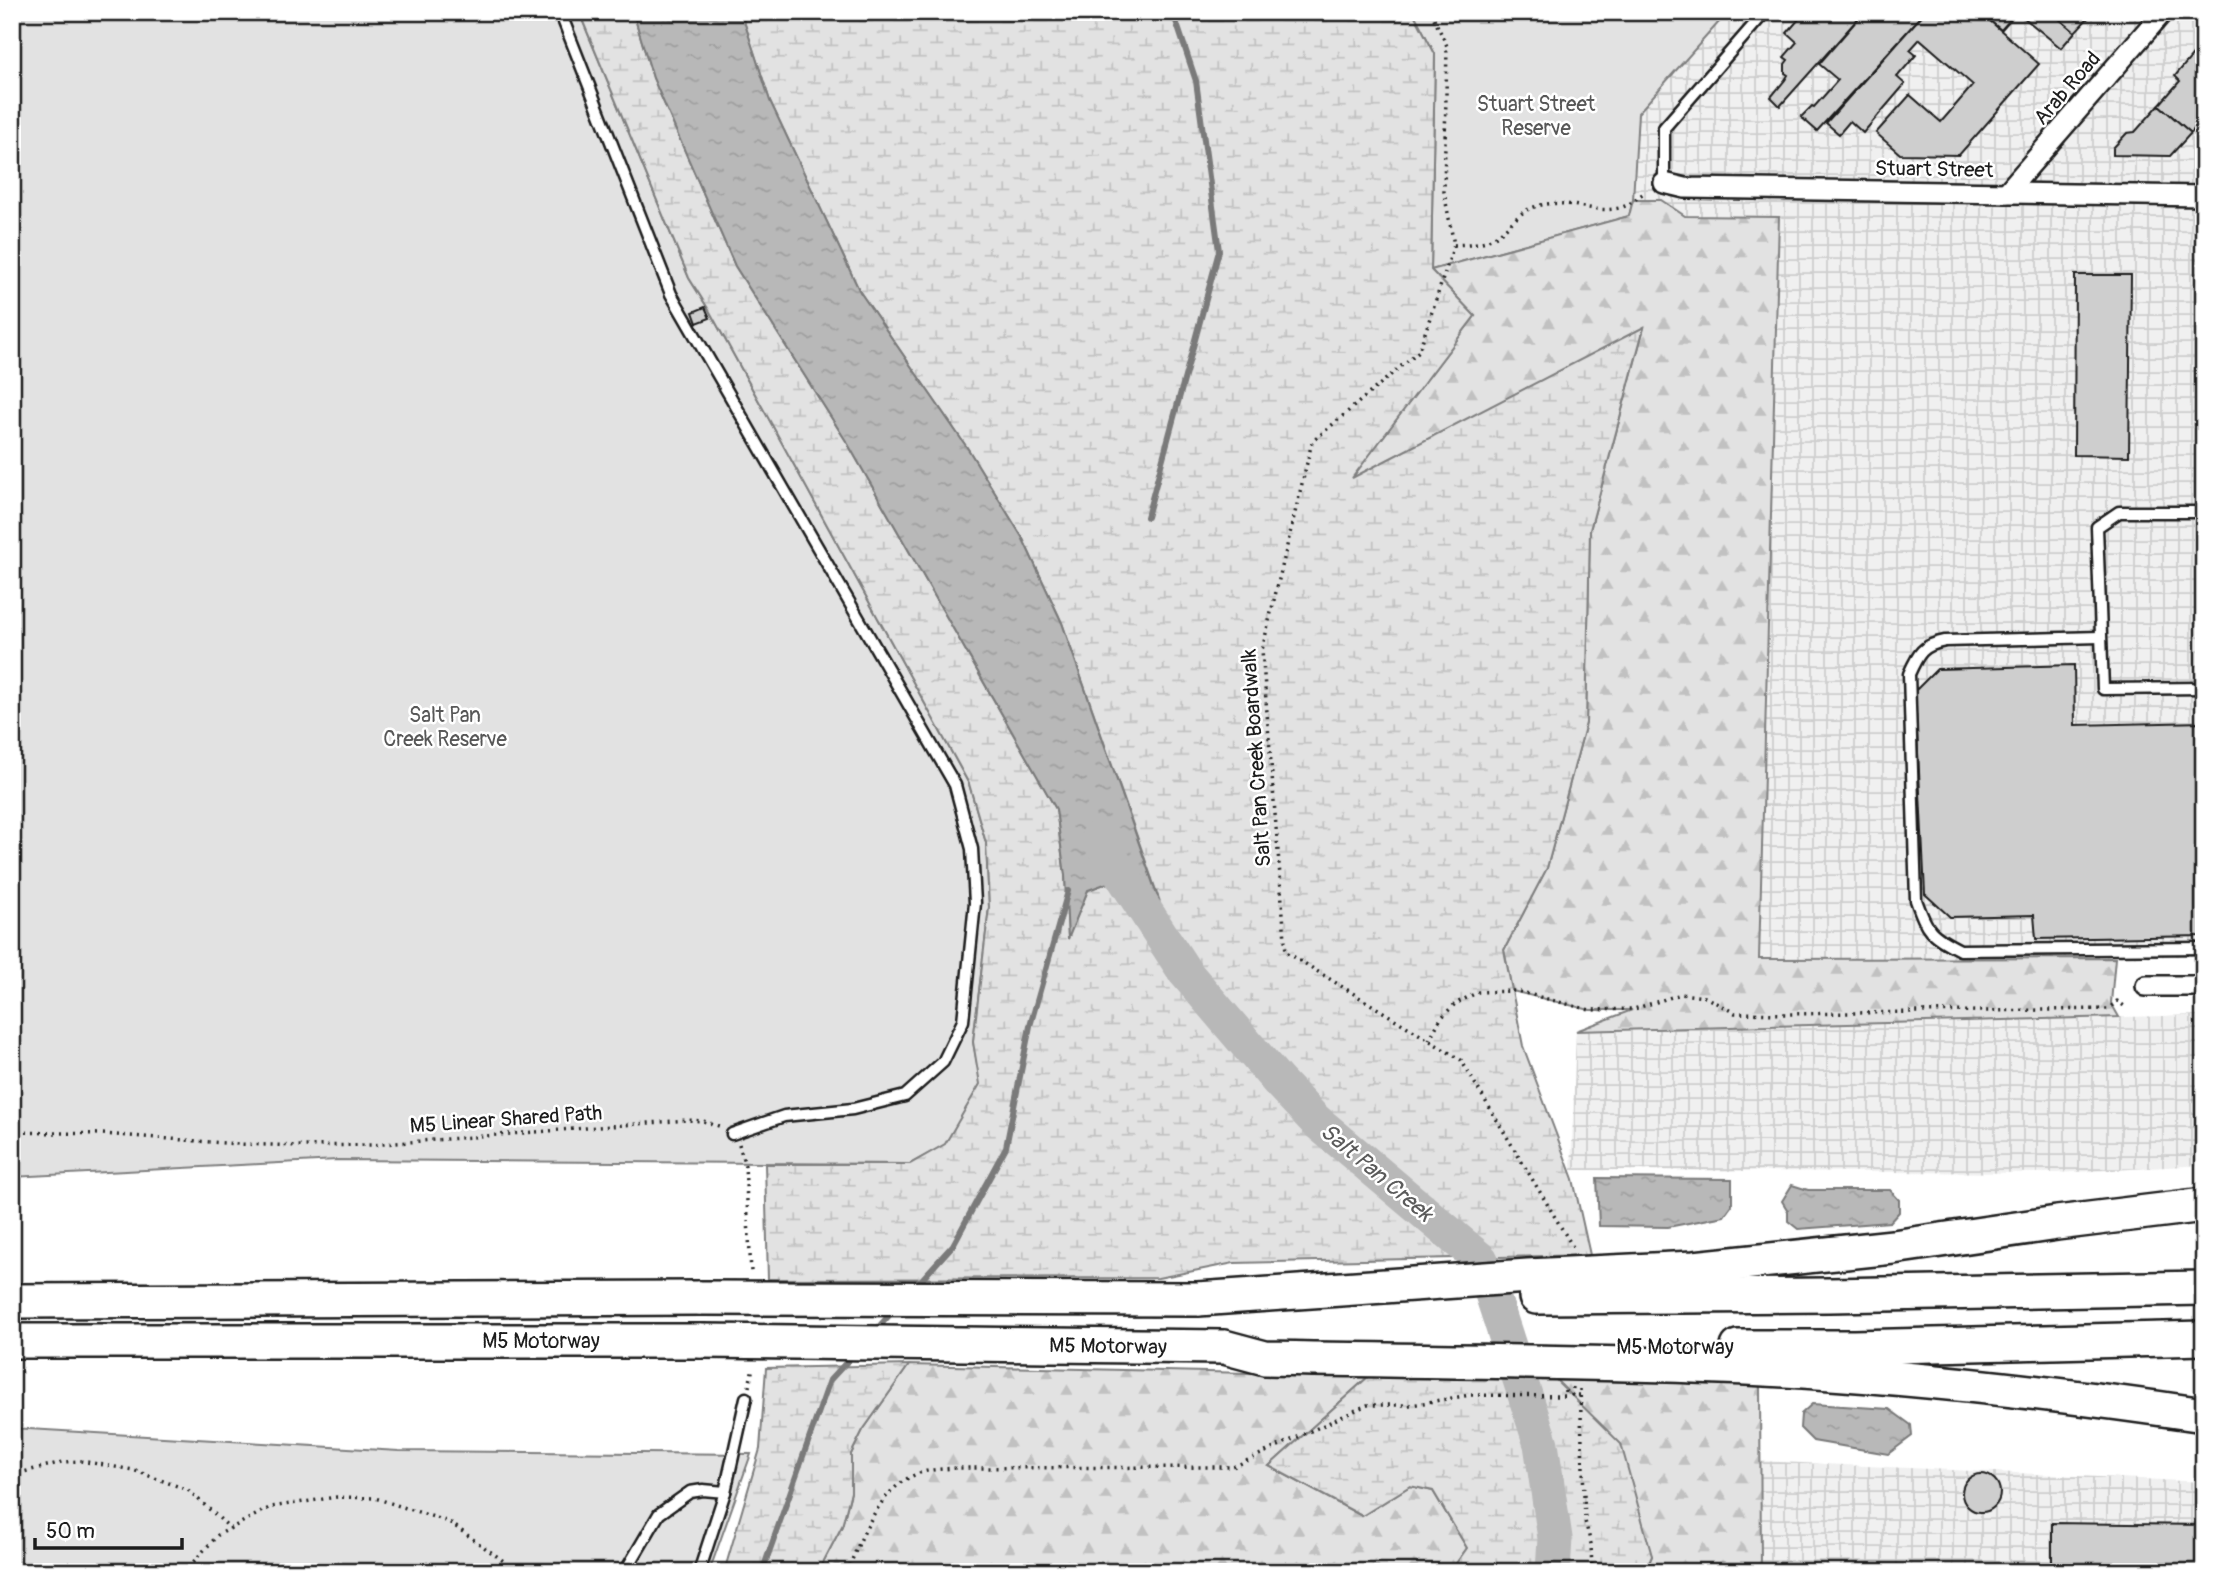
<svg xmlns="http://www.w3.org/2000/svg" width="2216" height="1584" viewBox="0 0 2216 1584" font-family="Pangolin,sans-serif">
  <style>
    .industrial { fill: url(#industrial-grid) }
    .green { fill: #e2e2e2; stroke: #7f7f7f; stroke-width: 2 }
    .forest { fill: url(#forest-firs); stroke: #7f7f7f; stroke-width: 2 }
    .wetland { fill: url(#wetland-marsh); stroke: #7f7f7f; stroke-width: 2 }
    .water { fill: url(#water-ripples); stroke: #7a7a7a; stroke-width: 2 }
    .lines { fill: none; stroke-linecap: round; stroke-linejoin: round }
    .stream { stroke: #7a7a7a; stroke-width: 6 }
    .river { stroke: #b8b8b8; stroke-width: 35 }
    .building { fill: #cecece; stroke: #1c1c1c; stroke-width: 2 }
    .service-casing { stroke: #1c1c1c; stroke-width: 15 }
    .minor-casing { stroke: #1c1c1c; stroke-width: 24 }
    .motorway-casing { stroke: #1c1c1c; stroke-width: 38 }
    .path { stroke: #1c1c1c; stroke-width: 3.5; stroke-dasharray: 2 5; stroke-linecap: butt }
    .service { stroke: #fff; stroke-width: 10 }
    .minor { stroke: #fff; stroke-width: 19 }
    .motorway { stroke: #fff; stroke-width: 33 }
    .motorway-bridge-casing { stroke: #1c1c1c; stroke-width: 38; stroke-linecap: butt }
    .motorway-bridge { stroke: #fff; stroke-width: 33 }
    .labels { text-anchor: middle; stroke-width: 5; stroke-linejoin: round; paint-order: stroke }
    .street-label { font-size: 21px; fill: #1c1c1c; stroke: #fff }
    .park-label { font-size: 21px; fill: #575757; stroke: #fff }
    .water-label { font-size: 23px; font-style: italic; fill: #5a5a5a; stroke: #fff }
  </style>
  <defs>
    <pattern id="industrial-grid" width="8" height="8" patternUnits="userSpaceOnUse" patternTransform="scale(1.75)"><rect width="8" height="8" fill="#f0f0f0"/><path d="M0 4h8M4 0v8" fill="none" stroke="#cdcdcd"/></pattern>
    <pattern id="forest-firs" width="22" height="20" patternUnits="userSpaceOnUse" patternTransform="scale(1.75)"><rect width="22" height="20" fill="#e2e2e2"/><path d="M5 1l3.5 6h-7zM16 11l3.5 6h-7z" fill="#c1c1c1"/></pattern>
    <pattern id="wetland-marsh" width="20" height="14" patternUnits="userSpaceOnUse" patternTransform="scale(1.75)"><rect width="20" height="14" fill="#e2e2e2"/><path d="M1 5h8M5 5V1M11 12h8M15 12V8" fill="none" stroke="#c1c1c1"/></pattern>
    <pattern id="water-ripples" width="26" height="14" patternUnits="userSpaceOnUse" patternTransform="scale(1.75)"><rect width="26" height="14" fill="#b8b8b8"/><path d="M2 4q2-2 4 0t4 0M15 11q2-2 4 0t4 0" fill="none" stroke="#9e9e9e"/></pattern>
  </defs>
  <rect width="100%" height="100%" fill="#fff"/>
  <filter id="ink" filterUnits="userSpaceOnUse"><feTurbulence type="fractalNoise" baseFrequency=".0143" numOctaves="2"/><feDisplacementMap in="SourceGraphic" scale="14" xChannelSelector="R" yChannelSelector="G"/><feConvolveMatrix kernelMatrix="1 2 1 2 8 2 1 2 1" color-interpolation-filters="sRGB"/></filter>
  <g filter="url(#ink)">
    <g class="industrial">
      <path d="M 1728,12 L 2204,12 L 2204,956 L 1759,959 L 1779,217 L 1685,216 L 1661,200 L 1633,200 L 1638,113 Z"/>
      <path d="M 2204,1015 L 2204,1165 L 2057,1173 L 1571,1170 L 1576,1031 Z"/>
      <path d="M 1760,1461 L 2204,1482 L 2204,1572 L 1761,1572 Z"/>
    </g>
    <g class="green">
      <path d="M 12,12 L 579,12 L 689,278 L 709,310 L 969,784 L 986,843 L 989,907 L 973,1042 L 981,1084 L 945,1145 L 910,1164 L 337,1160 L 12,1177 Z"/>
      <path d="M 1413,12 L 1728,12 L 1638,113 L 1633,200 L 1629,216 L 1431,270 L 1435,54 Z"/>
      <path d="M 12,1428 L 399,1451 L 751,1454 L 709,1572 L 12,1572 Z"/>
    </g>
    <g class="forest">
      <path d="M 1633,200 L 1661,200 L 1685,216 L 1779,217 L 1759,959 L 2115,958 L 2111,1003 L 2119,1017 L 1576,1031 L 1632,1010 L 1590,1010 L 1512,991 L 1504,950 L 1547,868 L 1586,723 L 1590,530 L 1644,328 L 1351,479 L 1475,316 L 1431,270 L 1629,216 Z"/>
      <path d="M 909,1365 L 1369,1376 L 1269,1466 L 1362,1516 L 1410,1486 L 1433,1491 L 1467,1548 L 1450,1572 L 818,1572 L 842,1526 L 851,1492 L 851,1454 L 863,1430 Z"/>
      <path d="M 1556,1380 L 1760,1384 L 1761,1572 L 1645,1572 L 1652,1556 Z"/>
    </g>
    <g class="wetland">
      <path d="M 579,12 L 633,12 L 653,78 L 735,266 L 848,444 L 1056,809 L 1065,875 L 1068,937 L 1088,890 L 1127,876 L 1159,899 L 1062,623 L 1022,537 L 968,449 L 860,292 L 770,101 L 741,12 L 1413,12 L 1435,54 L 1431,270 L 1475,316 L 1352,478 L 1644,327 L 1590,530 L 1586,723 L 1547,868 L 1504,950 L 1523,1046 L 1573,1179 L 1590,1255 L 1234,1263 L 1158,1278 L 768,1279 L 765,1164 L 910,1164 L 945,1144 L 980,1084 L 973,1042 L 989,907 L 986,843 L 969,784 L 709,310 L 689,278 Z"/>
      <path d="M 909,1365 L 863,1430 L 851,1454 L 851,1492 L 842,1526 L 818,1572 L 724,1572 L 760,1449 L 766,1368 Z"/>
      <path d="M 1369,1376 L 1556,1380 L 1621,1444 L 1652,1556 L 1645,1572 L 1450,1572 L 1467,1548 L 1433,1491 L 1410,1486 L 1362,1516 L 1269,1466 Z"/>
    </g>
    <g class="water">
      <path d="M 633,12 L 741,12 L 770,101 L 860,292 L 968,449 L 1022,537 L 1062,623 L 1159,901 L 1127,876 L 1088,890 L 1068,939 L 1065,875 L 1056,809 L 848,444 L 735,266 L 653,78 Z"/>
      <path d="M 1597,1178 L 1732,1179 L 1732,1205 L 1724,1216 L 1668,1227 L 1599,1226 Z"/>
      <path d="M 1792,1185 L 1808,1190 L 1890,1190 L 1899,1200 L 1899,1212 L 1890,1222 L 1798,1229 L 1788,1221 L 1788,1211 L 1782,1201 Z"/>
      <path d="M 1812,1404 L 1889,1409 L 1911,1425 L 1912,1436 L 1888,1454 L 1813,1441 L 1800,1428 L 1801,1414 Z"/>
    </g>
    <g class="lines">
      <g class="stream">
        <path d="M 1147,517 L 1219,251 L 1196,81 L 1173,12"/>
        <path d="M 916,1286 L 953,1245 L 1006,1147 L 1030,1026 L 1068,891"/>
        <path d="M 874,1332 L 895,1309"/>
        <path d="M 762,1572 L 830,1380 L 855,1353"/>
      </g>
      <path class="river" d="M 1098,838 L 1185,972 L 1278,1081 L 1316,1121 L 1481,1260 L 1541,1444 L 1555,1538 L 1553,1572"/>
    </g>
    <g class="building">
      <path d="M 1805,12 L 1864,12 L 1780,106 L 1771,97 L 1785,80 L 1788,75 L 1785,73 L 1785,64 L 1788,60 L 1784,57 L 1797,42 L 1787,33 Z"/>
      <path d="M 1864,12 L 1925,12 L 1817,131 L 1801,117 L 1812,106 L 1814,107 L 1838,80 L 1819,64 Z"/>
      <path d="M 1925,12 L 1980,12 L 2039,64 L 1959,155 L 1900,154 L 1876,133 L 1910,95 L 1941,122 L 1973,85 L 1920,39 L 1910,50 L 1916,55 L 1897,77 L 1905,84 L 1863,133 L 1850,121 L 1839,134 L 1826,123 Z"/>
      <path d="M 1980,12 L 2017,12 L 2001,30 Z"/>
      <path d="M 2017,12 L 2051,12 L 2075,32 L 2061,48 Z"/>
      <path d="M 2051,12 L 2084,12 L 2089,17 L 2075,32 Z"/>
      <path d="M 2197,50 L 2204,55 L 2204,117 L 2191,133 L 2159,105 L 2180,81 L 2175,76 Z"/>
      <path d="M 2159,105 L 2191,133 L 2170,156 L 2113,155 L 2113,148 L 2127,133 L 2135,132 Z"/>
      <path d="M 2075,275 L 2131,275 L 2129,456 L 2074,455 Z"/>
      <path d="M 705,307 L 710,318 L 697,323 L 693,312 Z"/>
      <path d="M 2201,329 L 2204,329 L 2204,476 L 2200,476 Z"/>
      <path d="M 2074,665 L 2075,725 L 2204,722 L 2204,936 L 2036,939 L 2034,915 L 1950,917 L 1925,894 L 1915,691 L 1937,669 Z"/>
      <circle cx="1981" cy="1493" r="19"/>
      <path d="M 2052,1523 L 2204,1525 L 2204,1572 L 2052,1572 Z"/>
    </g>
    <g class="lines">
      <defs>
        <g id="service">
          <path d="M 560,12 L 671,294 L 955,785 L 972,849 L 975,903 L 963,1021 L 943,1062 L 905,1096 L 853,1109 L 784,1116 L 732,1134"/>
          <path d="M 1664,183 L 1664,128 L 1765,12"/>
          <path d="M 2204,512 L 2119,512 L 2097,527 L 2103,689 L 2204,688"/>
          <path d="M 2100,637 L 1945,641 C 1922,645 1918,654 1909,674 L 1916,900 C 1927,931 1930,935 1960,950 L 2204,948"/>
          <path d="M 625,1572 L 659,1514 L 690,1492 L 703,1490 L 725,1492"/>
          <path d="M 699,1572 L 725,1492 L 746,1398"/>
        </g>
        <g id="minor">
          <path d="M 1664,183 L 1685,188 L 2204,196"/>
          <path d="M 2006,193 L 2163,12"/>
          <path d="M 2146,986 L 2204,986"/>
        </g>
        <g id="motorway">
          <path d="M 1536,1297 L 1830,1295 L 2204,1288"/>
          <path d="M 1198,1299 L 1528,1276 L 1694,1268 L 1893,1247 L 2057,1223 L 2204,1205"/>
          <path d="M 12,1301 L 701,1298"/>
          <path d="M 12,1341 L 702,1341"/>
          <path d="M 1224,1347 L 1265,1358 C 1408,1361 1551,1361 1694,1366 C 1864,1371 2035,1390 2204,1415"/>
          <path d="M 1738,1347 L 1854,1347 L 2204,1338"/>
        </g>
      </defs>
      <use href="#service" class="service-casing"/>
      <use href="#minor" class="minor-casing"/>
      <use href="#motorway" class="motorway-casing"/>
      <g class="path">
        <path d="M 1431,12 L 1447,46 L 1444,192 L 1454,245 L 1419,351 L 1312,442 L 1262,650 L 1286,952 L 1461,1060 L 1574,1249"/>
        <path d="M 1454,245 C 1468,244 1485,244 1496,236 C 1510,227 1518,212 1534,207 C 1568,196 1589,215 1619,208 C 1632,205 1636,197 1646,192"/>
        <path d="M 1429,1040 L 1441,1018 L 1455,1004 L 1478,992 L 1517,991 L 1590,1010 L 1634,1009 L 1681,994 L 1705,997 L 1735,1013 L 1789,1014 L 2108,1009 L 2117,1001 L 2127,1008"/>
        <path d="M 12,1132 L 103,1134 L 238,1144 L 301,1146 L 371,1145 L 687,1120 L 703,1121 L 722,1127"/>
        <path d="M 739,1144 L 745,1166 L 751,1272"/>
        <path d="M 749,1387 L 753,1367"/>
        <path d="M 1573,1387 L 1572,1395 L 1580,1395"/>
        <path d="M 1580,1389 L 1585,1521 L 1591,1544 L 1592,1572"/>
        <path d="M 12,1475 L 62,1462 L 81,1461 L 133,1470 L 188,1490 L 230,1528"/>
        <path d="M 184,1572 L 218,1535 L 271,1507 L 337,1497 L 375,1498 L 449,1522 L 505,1562 L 511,1572"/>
        <path d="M 847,1572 C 862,1536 881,1483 923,1472 C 933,1469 945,1469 956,1468 L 1233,1467 L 1367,1405 L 1411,1405 L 1470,1395 L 1565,1396 L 1565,1386"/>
      </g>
      <use href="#service" class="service"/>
      <use href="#minor" class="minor"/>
      <use href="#motorway" class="motorway"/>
      <defs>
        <g id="motorway-bridge">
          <path d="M 701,1298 L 1198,1299"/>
          <path d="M 702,1341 L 1224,1347"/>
        </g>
      </defs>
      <use href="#motorway-bridge" class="motorway-bridge-casing"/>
      <use href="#motorway-bridge" class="motorway-bridge"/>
    </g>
  </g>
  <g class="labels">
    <g class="street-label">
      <text transform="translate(2067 88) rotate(-49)" y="7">Arab Road</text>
      <text transform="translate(1934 169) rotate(1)" y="7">Stuart Street</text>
      <text transform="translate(1256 758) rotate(-94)" y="7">Salt Pan Creek Boardwalk</text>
      <text transform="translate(506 1119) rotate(-4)" y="7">M5 Linear Shared Path</text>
      <text x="541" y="1348">M5 Motorway</text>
      <text transform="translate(1108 1346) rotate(1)" y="7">M5 Motorway</text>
      <text x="1675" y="1354">M5 Motorway</text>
    </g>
    <g class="park-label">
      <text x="1536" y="111">Stuart Street<tspan x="1536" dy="24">Reserve</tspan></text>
      <text x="445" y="722">Salt Pan<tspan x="445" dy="24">Creek Reserve</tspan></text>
    </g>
    <g class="water-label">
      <text transform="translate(1377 1172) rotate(40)" y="8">Salt Pan Creek</text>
    </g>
  </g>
  <rect width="2216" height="1584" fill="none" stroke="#fff" stroke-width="42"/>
  <rect x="21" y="21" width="2174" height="1542" fill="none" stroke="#1c1c1c" stroke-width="2.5" filter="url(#ink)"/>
  <path d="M35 1538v10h147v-10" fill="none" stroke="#1c1c1c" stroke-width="3.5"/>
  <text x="46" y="1538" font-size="21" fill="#1c1c1c" stroke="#ffffff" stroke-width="5" paint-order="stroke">50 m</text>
</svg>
